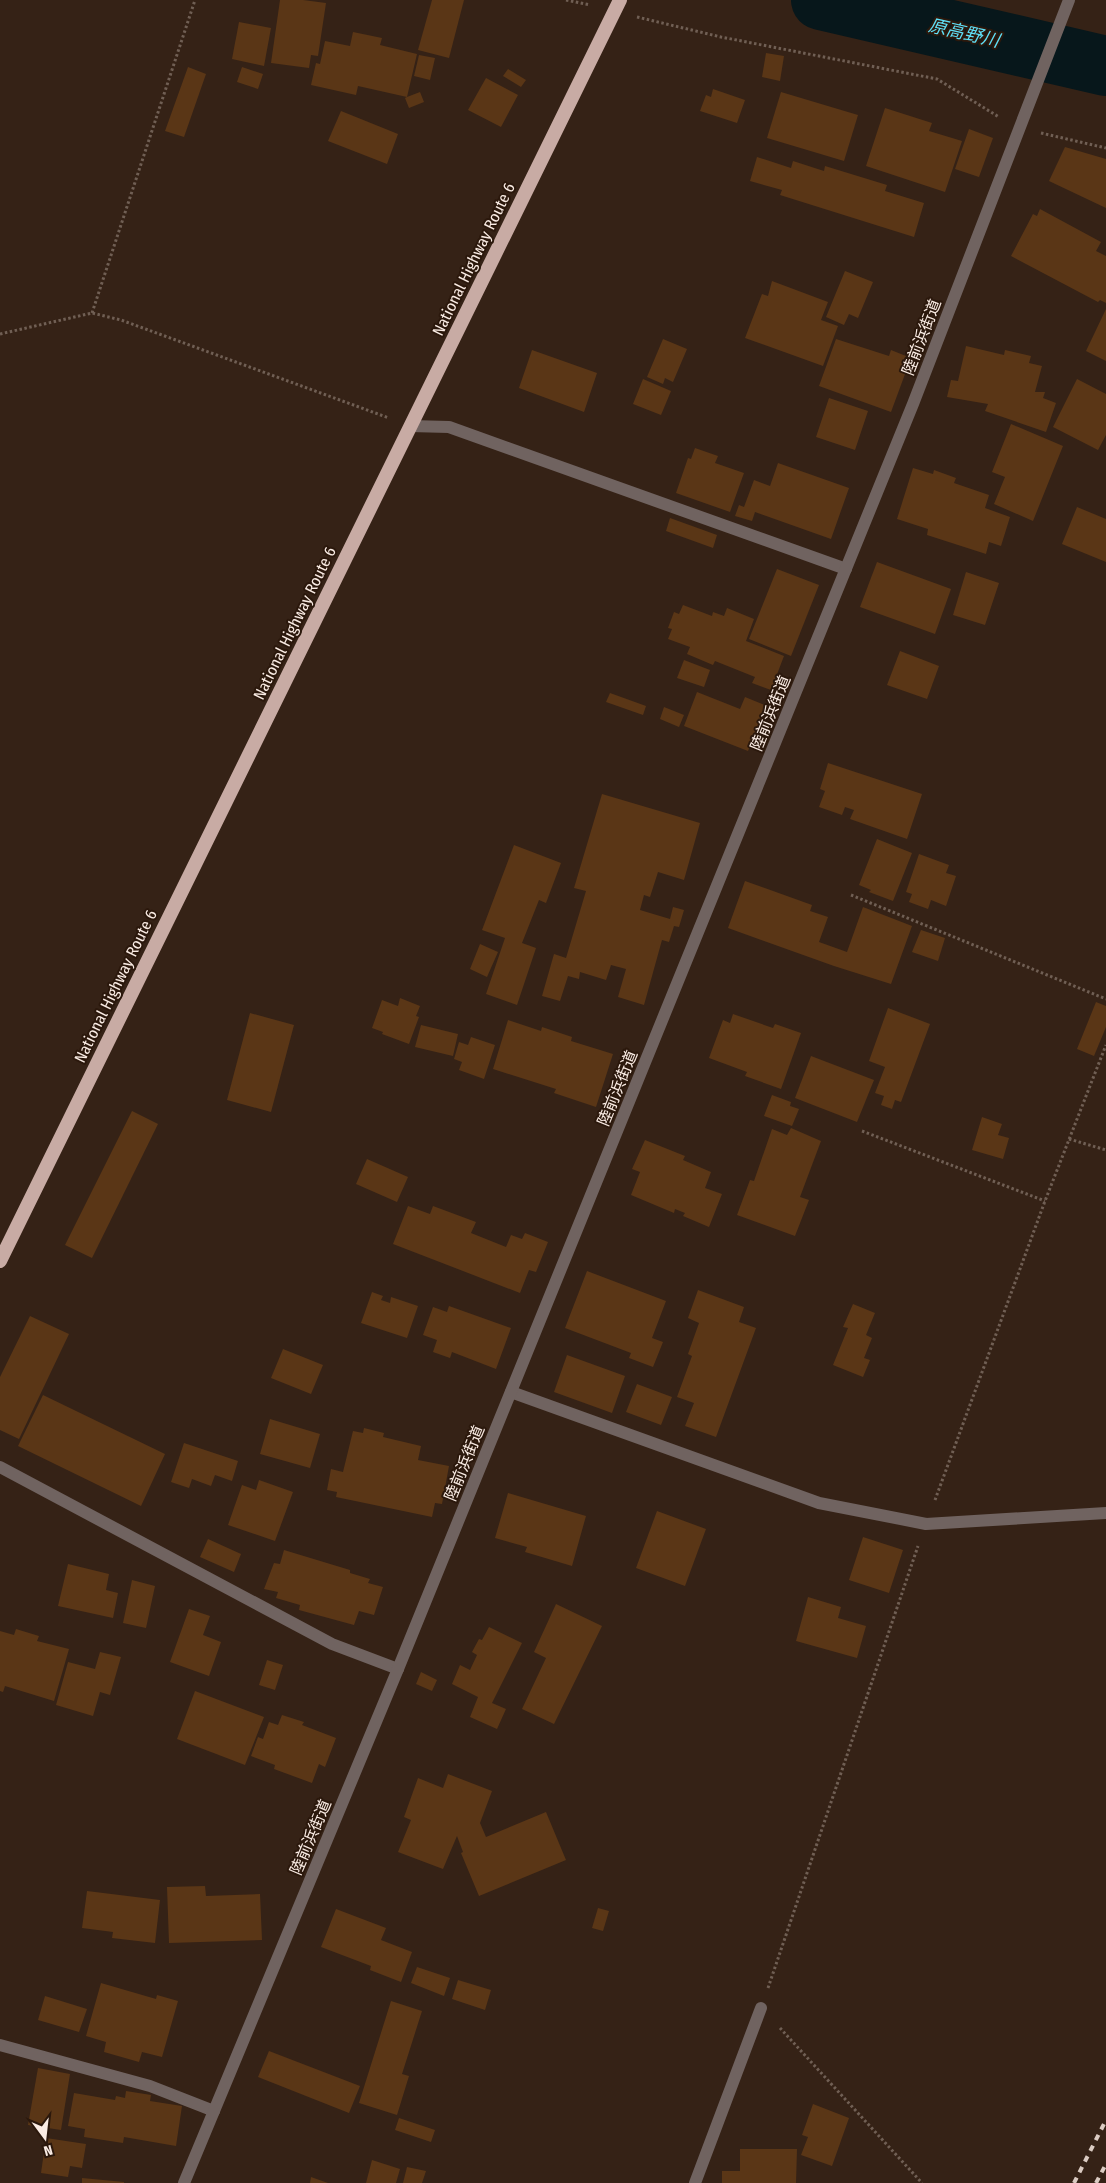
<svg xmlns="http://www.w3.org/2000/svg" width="1106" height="2183" viewBox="0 0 1106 2183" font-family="'Fira Sans Condensed','Noto Sans JP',sans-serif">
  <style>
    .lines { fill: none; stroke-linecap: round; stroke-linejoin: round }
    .river { stroke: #07171b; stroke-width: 60 }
    .building { fill: #5a3616 }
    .path { stroke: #705f54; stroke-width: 3; stroke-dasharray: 2.5 2.5; stroke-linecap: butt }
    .minor { stroke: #706360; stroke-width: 12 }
    .tertiary { stroke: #706360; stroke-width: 12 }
    .trunk { stroke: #c8aba4; stroke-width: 14 }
    .rail { stroke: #dacbc2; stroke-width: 4; stroke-dasharray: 6 6; stroke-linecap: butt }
    .labels { text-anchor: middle; stroke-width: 4; stroke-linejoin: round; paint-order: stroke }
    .street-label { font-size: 16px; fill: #faece4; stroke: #2b180c }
    .water-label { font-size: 18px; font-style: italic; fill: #5fdef5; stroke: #2b180c }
  </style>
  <rect width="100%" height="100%" fill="#352216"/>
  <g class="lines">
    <path class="river" d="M 821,0 L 1106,66"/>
  </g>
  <g class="building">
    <path d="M 280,0 L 303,0 L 326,3 L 318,56 L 311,55 L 309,68 L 271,63 Z"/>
    <path d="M 432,0 L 464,0 L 449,58 L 418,50 Z"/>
    <path d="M 239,22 L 271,28 L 264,66 L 232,59 Z"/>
    <path d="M 353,32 L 382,38 L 380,45 L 417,54 L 407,97 L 420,92 L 424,102 L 409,108 L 405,98 L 407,97 L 358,86 L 356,95 L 311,85 L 316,63 L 320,64 L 325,41 L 350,46 Z"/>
    <path d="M 766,53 L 784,56 L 780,81 L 762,77 Z"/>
    <path d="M 419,55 L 435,58 L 430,80 L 414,76 Z"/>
    <path d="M 188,67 L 206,74 L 184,137 L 165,131 Z"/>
    <path d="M 242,67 L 263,74 L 258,89 L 237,82 Z"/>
    <path d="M 508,69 L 526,80 L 521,87 L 503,76 Z"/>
    <path d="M 486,78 L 518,95 L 501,127 L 468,110 Z"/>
    <path d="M 713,89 L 745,100 L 737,123 L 700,111 L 706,95 L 711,97 Z"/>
    <path d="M 781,92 L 858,115 L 844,161 L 767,138 Z"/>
    <path d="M 885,108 L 932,123 L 929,131 L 962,141 L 945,192 L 866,166 Z"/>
    <path d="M 341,111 L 398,134 L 387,164 L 328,141 Z"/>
    <path d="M 969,129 L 993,138 L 979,177 L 955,169 Z"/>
    <path d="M 1065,147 L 1106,159 L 1106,208 L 1049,181 Z"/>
    <path d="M 757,157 L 791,168 L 793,161 L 824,171 L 825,166 L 887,185 L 885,191 L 924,203 L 914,237 L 780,195 L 782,190 L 750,181 Z"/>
    <path d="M 1040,209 L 1101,242 L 1096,251 L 1106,256 L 1106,303 L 1100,300 L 1098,302 L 1011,256 L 1033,214 L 1037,216 Z"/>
    <path d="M 845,271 L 873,282 L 858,318 L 849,314 L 844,325 L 826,317 Z"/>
    <path d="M 772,281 L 828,302 L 821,320 L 838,326 L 823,366 L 745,338 L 762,294 L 768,296 Z"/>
    <path d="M 1106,309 L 1106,361 L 1086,351 Z"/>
    <path d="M 663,339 L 687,349 L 673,382 L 665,378 L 663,384 L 647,377 Z"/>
    <path d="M 836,339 L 889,356 L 891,350 L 906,356 L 903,364 L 908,366 L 891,412 L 819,386 Z"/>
    <path d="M 966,346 L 1004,355 L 1005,350 L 1031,356 L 1029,363 L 1042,366 L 1035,392 L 1045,392 L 1043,398 L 1056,403 L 1046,432 L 985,411 L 988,404 L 947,397 L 951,380 L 958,381 Z"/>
    <path d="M 532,350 L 597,373 L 584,412 L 519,388 Z"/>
    <path d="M 643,379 L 671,391 L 661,415 L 633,404 Z"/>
    <path d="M 1077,379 L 1106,394 L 1106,435 L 1098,450 L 1053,427 Z"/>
    <path d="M 829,398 L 868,411 L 855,450 L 816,437 Z"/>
    <path d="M 1011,424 L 1063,446 L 1033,521 L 994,504 L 1005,477 L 992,472 Z"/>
    <path d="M 695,448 L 718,456 L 715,463 L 744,473 L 730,512 L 676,493 L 688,458 L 691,459 Z"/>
    <path d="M 778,463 L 849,488 L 831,539 L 755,512 L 752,521 L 735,516 L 739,505 L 744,507 L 754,480 L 770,486 Z"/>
    <path d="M 913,468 L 933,474 L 934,470 L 956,478 L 954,483 L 989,495 L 985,508 L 1010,517 L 1001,546 L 989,542 L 986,554 L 927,535 L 928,529 L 897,519 Z"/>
    <path d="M 1077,507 L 1106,519 L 1106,562 L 1062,544 Z"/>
    <path d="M 670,518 L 717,535 L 713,548 L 666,531 Z"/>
    <path d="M 877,562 L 951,589 L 935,634 L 860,607 Z"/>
    <path d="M 777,569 L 819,585 L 791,656 L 749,639 Z"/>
    <path d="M 966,572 L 999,583 L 985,625 L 953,615 Z"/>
    <path d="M 683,605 L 712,616 L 713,612 L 724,616 L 727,608 L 754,619 L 746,641 L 784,656 L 771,690 L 752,683 L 755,677 L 715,661 L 713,665 L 687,654 L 690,647 L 668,639 L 672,629 L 668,628 L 674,612 L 679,614 Z"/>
    <path d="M 900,651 L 939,666 L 927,699 L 887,685 Z"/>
    <path d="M 684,660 L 710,670 L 704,687 L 677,678 Z"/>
    <path d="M 697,692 L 740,709 L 745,697 L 767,706 L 748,751 L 684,726 Z"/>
    <path d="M 610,693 L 646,706 L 643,715 L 606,702 Z"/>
    <path d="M 664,707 L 684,715 L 679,727 L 660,719 Z"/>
    <path d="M 828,763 L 922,794 L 907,839 L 850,819 L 854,810 L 845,807 L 842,815 L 819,807 L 825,791 L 820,789 Z"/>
    <path d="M 602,794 L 700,823 L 684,880 L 658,872 L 650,897 L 644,895 L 640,910 L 670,919 L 673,907 L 684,910 L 679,927 L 674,926 L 669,942 L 662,940 L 644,1005 L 618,997 L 626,969 L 611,965 L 606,980 L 580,972 L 579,979 L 568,976 L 560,1001 L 542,996 L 554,954 L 566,958 L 586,891 L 574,888 Z"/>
    <path d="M 877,839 L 912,853 L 893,901 L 869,892 L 871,890 L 859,885 Z"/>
    <path d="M 514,845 L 561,863 L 546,903 L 539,900 L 522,943 L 536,948 L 517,1005 L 486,994 L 505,938 L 482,930 Z"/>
    <path d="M 919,854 L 949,865 L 946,873 L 956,876 L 946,906 L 931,900 L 928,909 L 909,902 L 912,894 L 906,892 Z"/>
    <path d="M 745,881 L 812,905 L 810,911 L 828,917 L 819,942 L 847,952 L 863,907 L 912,926 L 891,984 L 834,966 L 728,928 Z"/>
    <path d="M 921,930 L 945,938 L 938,961 L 912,952 Z"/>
    <path d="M 480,944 L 498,952 L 487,977 L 470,969 Z"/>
    <path d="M 400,998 L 420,1006 L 416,1016 L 419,1017 L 409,1044 L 382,1034 L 383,1032 L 372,1028 L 382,1000 L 398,1006 Z"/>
    <path d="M 1096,1002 L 1106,1006 L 1106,1027 L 1094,1056 L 1077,1049 Z"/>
    <path d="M 888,1008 L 930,1024 L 901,1102 L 895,1100 L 892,1109 L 881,1105 L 884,1096 L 875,1093 L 885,1067 L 869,1061 Z"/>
    <path d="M 250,1013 L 294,1025 L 271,1112 L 227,1100 Z"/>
    <path d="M 733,1014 L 773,1028 L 775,1024 L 801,1033 L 781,1089 L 745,1076 L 747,1072 L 709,1058 L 723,1020 L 730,1023 Z"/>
    <path d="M 508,1020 L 541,1031 L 542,1027 L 572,1037 L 571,1041 L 613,1054 L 596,1107 L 554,1093 L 556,1089 L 493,1069 Z"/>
    <path d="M 421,1025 L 458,1034 L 453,1056 L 415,1047 Z"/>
    <path d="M 471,1037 L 495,1045 L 484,1079 L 459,1070 L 462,1062 L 454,1059 L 459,1042 L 468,1045 Z"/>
    <path d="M 811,1056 L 874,1080 L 857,1122 L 795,1098 Z"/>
    <path d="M 772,1095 L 791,1102 L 790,1106 L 799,1109 L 792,1126 L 764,1116 Z"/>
    <path d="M 132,1111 L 158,1124 L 92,1258 L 65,1245 Z"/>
    <path d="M 982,1117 L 1002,1124 L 998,1135 L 1009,1138 L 1003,1159 L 972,1150 Z"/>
    <path d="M 791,1128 L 821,1141 L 800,1197 L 809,1200 L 795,1236 L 737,1215 L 750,1180 L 754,1181 L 772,1129 L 787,1135 Z"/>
    <path d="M 645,1140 L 685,1156 L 683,1160 L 711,1172 L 705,1188 L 722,1194 L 709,1227 L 683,1216 L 685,1213 L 675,1209 L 674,1213 L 631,1195 L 640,1172 L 632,1169 Z"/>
    <path d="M 367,1159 L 408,1177 L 397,1202 L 356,1184 Z"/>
    <path d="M 408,1206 L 430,1214 L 433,1206 L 476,1222 L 471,1233 L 506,1247 L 511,1235 L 522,1239 L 525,1233 L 548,1242 L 536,1272 L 529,1270 L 520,1293 L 393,1244 Z"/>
    <path d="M 587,1271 L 666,1301 L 652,1338 L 663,1342 L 653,1367 L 629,1358 L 631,1353 L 565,1328 Z"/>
    <path d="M 698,1290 L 744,1307 L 739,1322 L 756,1328 L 716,1437 L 685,1426 L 694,1403 L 677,1397 L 692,1356 L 688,1354 L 699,1323 L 688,1318 Z"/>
    <path d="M 372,1292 L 383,1296 L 381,1300 L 390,1303 L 391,1297 L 418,1306 L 407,1338 L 361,1323 Z"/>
    <path d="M 853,1304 L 875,1313 L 866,1335 L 872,1338 L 864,1358 L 870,1360 L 863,1377 L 833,1365 L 848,1328 L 843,1327 Z"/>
    <path d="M 449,1306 L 511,1328 L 496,1369 L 452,1352 L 450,1358 L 433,1352 L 437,1340 L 423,1335 L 433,1307 L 447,1312 Z"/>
    <path d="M 30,1316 L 69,1334 L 19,1439 L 0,1430 L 0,1377 Z"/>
    <path d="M 283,1349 L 323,1365 L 311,1394 L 271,1378 Z"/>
    <path d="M 567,1355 L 625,1376 L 612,1413 L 554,1392 Z"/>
    <path d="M 637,1384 L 672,1397 L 661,1425 L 626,1412 Z"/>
    <path d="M 43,1395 L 165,1454 L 141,1506 L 18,1446 Z"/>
    <path d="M 270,1419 L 320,1434 L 310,1468 L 260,1454 Z"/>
    <path d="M 364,1428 L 384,1433 L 383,1437 L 421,1446 L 418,1460 L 449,1466 L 442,1504 L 435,1503 L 432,1517 L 336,1497 L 337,1492 L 327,1490 L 331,1469 L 343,1472 L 353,1431 L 363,1433 Z"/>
    <path d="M 184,1443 L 238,1461 L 232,1481 L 215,1475 L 211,1486 L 192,1479 L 189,1488 L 171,1482 Z"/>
    <path d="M 259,1480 L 293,1492 L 275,1541 L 228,1525 L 242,1485 L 256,1490 Z"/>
    <path d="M 508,1493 L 586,1516 L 572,1566 L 525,1552 L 527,1547 L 495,1538 Z"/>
    <path d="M 657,1511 L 706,1529 L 685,1586 L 636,1568 Z"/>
    <path d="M 863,1537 L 903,1550 L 889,1593 L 849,1580 Z"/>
    <path d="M 208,1539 L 241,1554 L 234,1572 L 200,1557 Z"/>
    <path d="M 284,1550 L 350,1570 L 350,1573 L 370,1579 L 368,1583 L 383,1587 L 374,1615 L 359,1611 L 354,1625 L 299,1610 L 300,1605 L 276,1598 L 278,1592 L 264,1589 L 274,1563 L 280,1564 Z"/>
    <path d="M 68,1564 L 109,1574 L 106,1590 L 118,1593 L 113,1618 L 58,1606 Z"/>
    <path d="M 132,1580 L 155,1586 L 146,1628 L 123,1623 Z"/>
    <path d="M 808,1597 L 841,1607 L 838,1618 L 866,1626 L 857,1658 L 796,1641 Z"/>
    <path d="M 556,1604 L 602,1626 L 554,1724 L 522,1709 L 546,1658 L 534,1652 Z"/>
    <path d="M 189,1609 L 210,1616 L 203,1635 L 221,1642 L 209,1676 L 170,1662 Z"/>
    <path d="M 489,1627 L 522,1643 L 492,1703 L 506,1709 L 497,1729 L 470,1717 L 478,1697 L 452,1684 L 460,1665 L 470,1670 L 477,1655 L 472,1652 L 479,1639 L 482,1640 Z"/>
    <path d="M 16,1629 L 39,1636 L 37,1641 L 69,1649 L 54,1701 L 5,1686 L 3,1692 L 0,1691 L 0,1631 L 14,1635 Z"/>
    <path d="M 100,1652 L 121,1657 L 110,1695 L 100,1692 L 93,1716 L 56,1705 L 68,1662 L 95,1669 Z"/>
    <path d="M 267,1660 L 283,1665 L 275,1690 L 259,1685 Z"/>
    <path d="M 421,1672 L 437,1680 L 432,1691 L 416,1684 Z"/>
    <path d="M 195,1691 L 264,1717 L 245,1765 L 177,1739 Z"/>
    <path d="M 282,1715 L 304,1722 L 302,1725 L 336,1738 L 325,1767 L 319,1764 L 312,1783 L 274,1769 L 275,1765 L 251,1756 L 258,1737 L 263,1739 L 269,1722 L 278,1725 Z"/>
    <path d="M 448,1774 L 492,1791 L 480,1823 L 486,1837 L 546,1812 L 566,1860 L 479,1896 L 461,1853 L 463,1852 L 457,1836 L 443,1869 L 398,1852 L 411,1820 L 404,1817 L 418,1778 L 443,1788 Z"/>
    <path d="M 205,1886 L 206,1896 L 260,1894 L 262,1940 L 169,1943 L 167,1887 Z"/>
    <path d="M 87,1891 L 160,1900 L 155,1943 L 112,1938 L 113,1932 L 82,1928 Z"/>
    <path d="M 598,1908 L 609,1911 L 603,1931 L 592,1928 Z"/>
    <path d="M 336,1909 L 386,1928 L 381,1940 L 412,1952 L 401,1982 L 370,1970 L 371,1966 L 321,1947 Z"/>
    <path d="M 417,1967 L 450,1978 L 444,1996 L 411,1983 Z"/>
    <path d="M 458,1980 L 491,1990 L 485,2010 L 452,1999 Z"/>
    <path d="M 101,1983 L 156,1999 L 157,1995 L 178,2001 L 162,2057 L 142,2052 L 139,2062 L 104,2052 L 106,2042 L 86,2036 Z"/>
    <path d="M 45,1996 L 87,2009 L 79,2032 L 38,2020 Z"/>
    <path d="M 391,2001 L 422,2011 L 402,2074 L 409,2076 L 397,2115 L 359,2103 Z"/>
    <path d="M 269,2051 L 360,2086 L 349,2113 L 258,2077 Z"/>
    <path d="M 38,2068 L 70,2074 L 61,2130 L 28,2125 Z"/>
    <path d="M 126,2091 L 151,2095 L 150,2101 L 182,2106 L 176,2146 L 124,2137 L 123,2143 L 84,2137 L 85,2129 L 68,2126 L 74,2093 L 115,2100 L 116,2096 L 125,2098 Z"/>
    <path d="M 813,2104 L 849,2118 L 832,2166 L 801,2155 L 808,2137 L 802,2135 Z"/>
    <path d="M 399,2118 L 435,2130 L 431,2142 L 395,2130 Z"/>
    <path d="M 46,2138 L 86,2144 L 82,2168 L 70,2166 L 68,2177 L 41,2173 Z"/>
    <path d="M 740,2149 L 797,2149 L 796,2183 L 722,2183 L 722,2171 L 740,2171 Z"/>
    <path d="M 372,2160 L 400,2169 L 396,2183 L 366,2183 Z"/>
    <path d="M 407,2167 L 426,2171 L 422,2183 L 403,2183 Z"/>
    <path d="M 311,2177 L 328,2183 L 310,2183 Z"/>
    <path d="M 82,2178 L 124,2182 L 124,2183 L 82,2183 Z"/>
  </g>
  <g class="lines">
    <g class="path">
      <path d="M 566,0 L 590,5"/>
      <path d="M 637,17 L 721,37 L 937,79 L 999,117"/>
      <path d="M 1041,133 L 1106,148"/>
      <path d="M 92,313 L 195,0"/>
      <path d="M 0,334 L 92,313 L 121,320 L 389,418"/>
      <path d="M 851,895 L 1106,999"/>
      <path d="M 862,1131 L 1045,1201"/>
      <path d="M 1069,1139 L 1106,1150"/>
      <path d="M 935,1500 L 1045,1201 L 1106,1045"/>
      <path d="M 768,1988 L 918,1546"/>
      <path d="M 780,2028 L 922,2183"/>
    </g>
    <g class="minor">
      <path d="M 410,426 L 449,427 L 846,569"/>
      <path d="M 511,1392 L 819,1503 L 926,1524 L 1106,1513"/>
      <path d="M 0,1467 L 332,1644 L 398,1669"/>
      <path d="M 0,2045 L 150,2086 L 214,2111"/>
      <path d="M 695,2183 L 761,2008"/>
    </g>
    <path class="tertiary" d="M 184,2183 L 398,1669 L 913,404 L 1069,0"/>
    <path class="trunk" d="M 0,1261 L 620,0"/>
    <g class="rail">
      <path d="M 1074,2183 L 1106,2120"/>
      <path d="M 1096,2183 L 1106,2164"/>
    </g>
  </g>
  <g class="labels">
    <g class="street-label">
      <text transform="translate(473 259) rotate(-64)" y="6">National Highway Route 6</text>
      <text transform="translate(921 337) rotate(-69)" y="6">陸前浜街道</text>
      <text transform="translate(294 623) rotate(-64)" y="6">National Highway Route 6</text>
      <text transform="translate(770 713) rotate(-68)" y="6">陸前浜街道</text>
      <text transform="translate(115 986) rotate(-64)" y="6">National Highway Route 6</text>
      <text transform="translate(617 1088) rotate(-68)" y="6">陸前浜街道</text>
      <text transform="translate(464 1463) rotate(-68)" y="6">陸前浜街道</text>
      <text transform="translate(310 1837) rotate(-67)" y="6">陸前浜街道</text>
    </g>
    <g class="water-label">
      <text transform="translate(964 33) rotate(13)" y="6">原高野川</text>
    </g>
  </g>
  <g transform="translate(45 2138) rotate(165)" stroke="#2b180c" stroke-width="4" paint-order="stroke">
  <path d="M0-4L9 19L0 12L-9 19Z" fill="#faece4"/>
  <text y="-8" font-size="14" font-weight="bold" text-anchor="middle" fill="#faece4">N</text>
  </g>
</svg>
